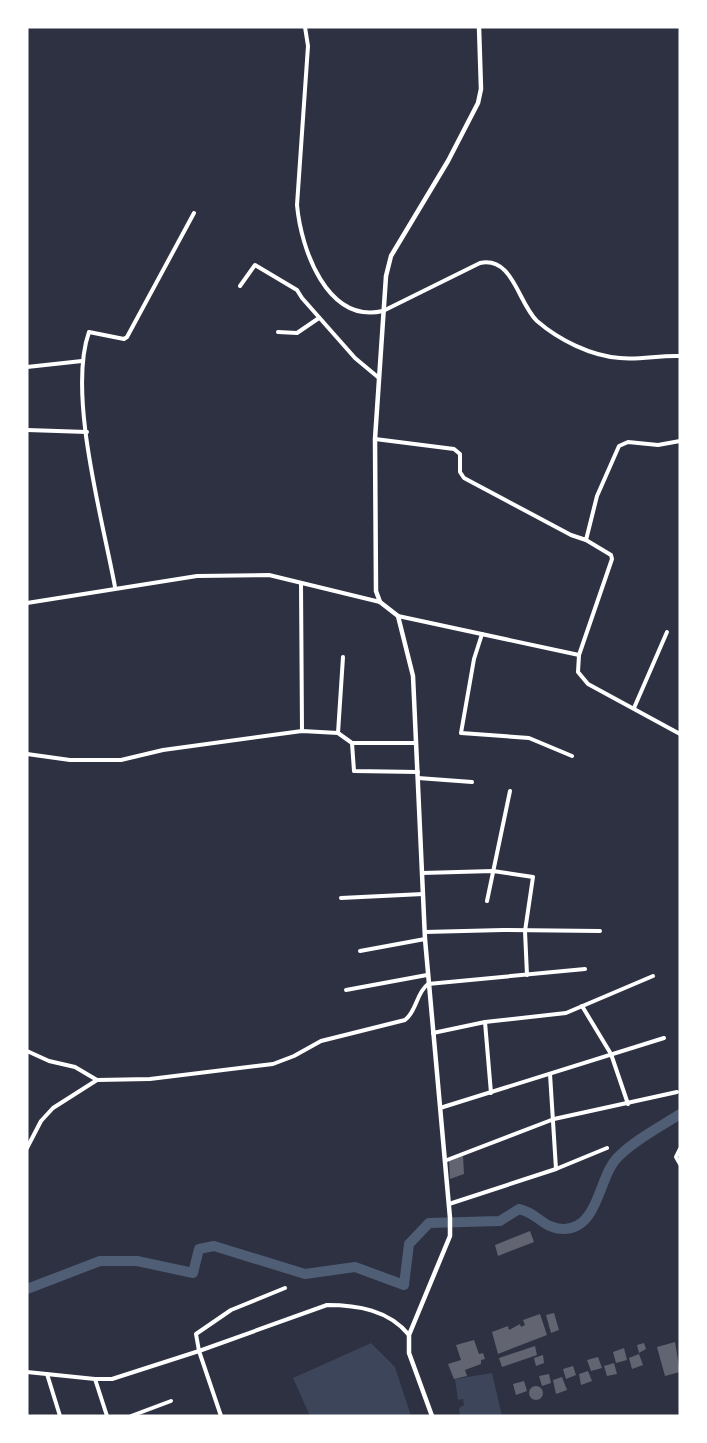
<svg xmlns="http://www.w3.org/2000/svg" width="707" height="1443" viewBox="0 0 707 1443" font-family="'DM Sans',sans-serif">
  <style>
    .green { fill: #3c4559 }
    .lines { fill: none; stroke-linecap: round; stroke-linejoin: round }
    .river { stroke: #4f5d75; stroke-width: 10 }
    .building { fill: #626471 }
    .minor { stroke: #fff; stroke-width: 4 }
    .tertiary { stroke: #fff; stroke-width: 4.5 }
  </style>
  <rect width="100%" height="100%" fill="#2d3142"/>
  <g class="green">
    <path d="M 371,1343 L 395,1367 L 411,1416 L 310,1416 L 293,1378 Z"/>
    <path d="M 492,1373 L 502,1416 L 460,1416 L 459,1408 L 464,1405 L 463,1399 L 458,1400 L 455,1379 Z"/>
  </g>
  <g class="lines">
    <path class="river" d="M 27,1289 L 100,1261 L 137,1261 L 193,1273 L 199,1249 L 214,1246 L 305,1274 L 355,1267 L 404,1285 L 409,1244 L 429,1223 L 500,1221 L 519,1209 C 538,1213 543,1229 564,1229 C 600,1228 598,1175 619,1156 C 636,1139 660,1127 680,1114"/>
  </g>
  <g class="building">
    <path d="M 463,1156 L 464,1174 L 450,1179 L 449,1161 Z"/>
    <path d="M 530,1231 L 534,1242 L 498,1256 L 495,1245 Z"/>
    <path d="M 554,1313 L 559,1330 L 551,1333 L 546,1315 Z"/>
    <path d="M 540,1314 L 547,1335 L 498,1354 L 492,1332 L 508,1326 L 509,1330 L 520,1324 L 521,1327 L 525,1325 L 523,1320 Z"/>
    <path d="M 474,1340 L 479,1354 L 483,1353 L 485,1359 L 481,1360 L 481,1364 L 465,1370 L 467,1376 L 454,1379 L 448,1364 L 461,1360 L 456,1345 Z"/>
    <path d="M 675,1342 L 680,1372 L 665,1376 L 657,1347 Z"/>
    <path d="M 644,1343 L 646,1349 L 639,1353 L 637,1345 Z"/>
    <path d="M 535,1346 L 537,1355 L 502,1367 L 499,1358 Z"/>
    <path d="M 624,1348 L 627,1360 L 616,1363 L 613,1352 Z"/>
    <path d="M 639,1354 L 643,1365 L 632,1369 L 629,1358 Z"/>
    <path d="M 543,1355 L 544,1363 L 536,1366 L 534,1358 Z"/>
    <path d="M 598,1357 L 602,1368 L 591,1371 L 587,1360 Z"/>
    <path d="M 614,1363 L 617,1374 L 607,1376 L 604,1366 Z"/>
    <path d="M 573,1366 L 576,1375 L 566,1379 L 563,1369 Z"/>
    <path d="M 588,1371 L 592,1381 L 581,1385 L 579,1374 Z"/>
    <path d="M 549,1374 L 551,1383 L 542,1386 L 539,1376 Z"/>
    <path d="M 562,1377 L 567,1390 L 556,1394 L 553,1380 Z"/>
    <path d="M 524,1381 L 527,1391 L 516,1395 L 513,1384 Z"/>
    <circle cx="536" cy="1393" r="7"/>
  </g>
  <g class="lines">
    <g class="minor">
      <path d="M 305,27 L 308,46 L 297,205 C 301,249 327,324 383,311 L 480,263 C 513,256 518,303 537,321 C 559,340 591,356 620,358 C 640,360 660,355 680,356"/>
      <path d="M 240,286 L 255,265 L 297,290 L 302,298 L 355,358 L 379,378"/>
      <path d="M 278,332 L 297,333 L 319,318"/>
      <path d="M 27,367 L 82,361"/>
      <path d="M 27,430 L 87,432"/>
      <path d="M 375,439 L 454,449 L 460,454 L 460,472 L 464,478 L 571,535 L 586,540 L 597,496 L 619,446 L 628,442 L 658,445 L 680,441"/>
      <path d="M 586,540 L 611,555 L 612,559 L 579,655 L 578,672 L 588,684 L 680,734"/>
      <path d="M 301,583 L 302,731"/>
      <path d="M 115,587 C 103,521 67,394 89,332 L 124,339 L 127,337 L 194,213"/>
      <path d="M 27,603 L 197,576 L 269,575 L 380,602"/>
      <path d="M 398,616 L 579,655"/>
      <path d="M 482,634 L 474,659 L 461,733 L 529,738 L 572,756"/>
      <path d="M 634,708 L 667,632"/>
      <path d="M 338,733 L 343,657"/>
      <path d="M 352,743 L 354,771 L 418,772"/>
      <path d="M 27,754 L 70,760 L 121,760 L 163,750 L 302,731 L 338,733 L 352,743 L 416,743"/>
      <path d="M 418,778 L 472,782"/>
      <path d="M 422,873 L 493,871 L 533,877 L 525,931 L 527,975"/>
      <path d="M 341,898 L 423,894"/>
      <path d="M 487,901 L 510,791"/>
      <path d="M 425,932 L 503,930 L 600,931"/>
      <path d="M 360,951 L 425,939"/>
      <path d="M 346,990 L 427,975"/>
      <path d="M 582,1006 L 611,1054 L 628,1104"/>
      <path d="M 485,1022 L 491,1093"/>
      <path d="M 433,1033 L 485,1022 L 566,1013 L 653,976"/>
      <path d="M 27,1051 L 49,1061 L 75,1067 L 97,1080 L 150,1079 L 273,1064 L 294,1056 L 321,1041 L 405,1020 C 417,1011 416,993 428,984 L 585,969"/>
      <path d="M 550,1074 L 556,1169"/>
      <path d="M 440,1108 L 664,1038"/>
      <path d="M 27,1148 L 41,1121 L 53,1108 L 97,1080"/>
      <path d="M 680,1149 L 676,1157 L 680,1164"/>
      <path d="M 447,1160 L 554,1119 L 677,1092"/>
      <path d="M 449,1204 L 556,1169 L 607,1148"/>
      <path d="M 27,1372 L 95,1379 L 112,1379 L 199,1351 L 327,1305 C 357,1305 389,1310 409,1335"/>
      <path d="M 47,1374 L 60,1416"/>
      <path d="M 95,1379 L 107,1416"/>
      <path d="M 131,1416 L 171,1401"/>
      <path d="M 221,1416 L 199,1351 L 196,1334 L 231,1310 L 285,1288"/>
    </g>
    <path class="tertiary" d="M 432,1416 L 409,1353 L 409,1335 L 450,1236 L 450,1218 L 425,939 L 413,676 L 398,616 L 380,602 L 376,591 L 375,439 L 386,276 L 391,256 L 448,161 L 478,103 L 481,89 L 479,27"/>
  </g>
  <rect width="707" height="1443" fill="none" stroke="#ffffff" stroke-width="57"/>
</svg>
